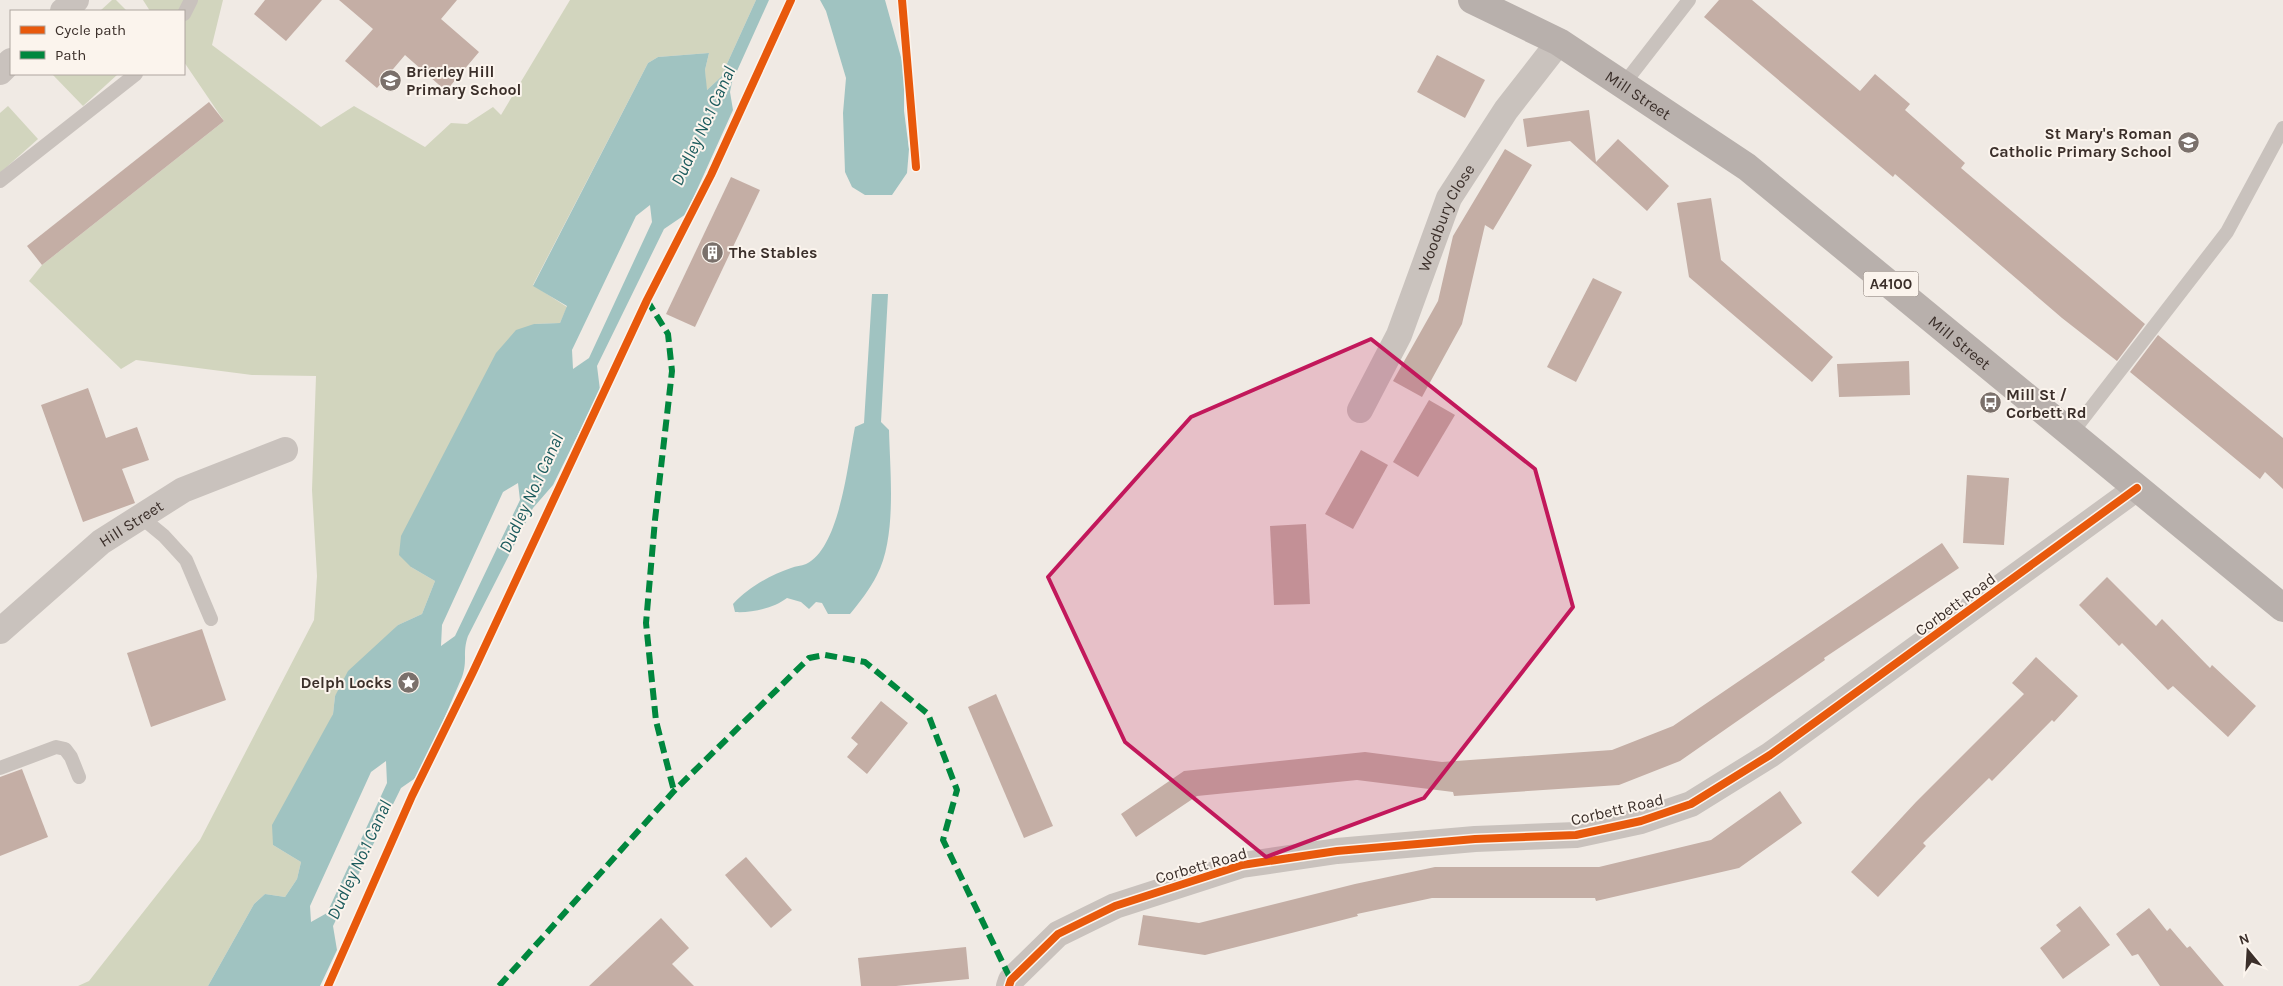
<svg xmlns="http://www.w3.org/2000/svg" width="2283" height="986" viewBox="0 0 2283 986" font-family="Karla,sans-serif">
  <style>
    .green { fill: #d2d5be }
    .water { fill: #a0c3c1; fill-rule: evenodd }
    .building { fill: #c4aea5 }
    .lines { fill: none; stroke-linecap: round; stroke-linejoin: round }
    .service { stroke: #c9c2bd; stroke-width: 14 }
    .minor { stroke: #c9c2bd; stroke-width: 26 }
    .primary { stroke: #b8b0ac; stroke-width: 28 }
    .quiet { stroke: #00873e; stroke-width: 6; stroke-dasharray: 12 6; stroke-linecap: butt }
    .cycleway-casing { stroke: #fbf4ed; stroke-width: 11 }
    .cycleway { stroke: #e8590c; stroke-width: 8 }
    .marked { fill: #c2185b; fill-opacity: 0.2; stroke: #c2185b; stroke-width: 4; stroke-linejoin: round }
    .labels { text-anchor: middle; stroke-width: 4; stroke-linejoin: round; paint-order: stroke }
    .shield { fill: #fbf4ed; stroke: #756a64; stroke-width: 1 }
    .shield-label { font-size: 15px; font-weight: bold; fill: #3b2f2a }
    .poi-label { font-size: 16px; font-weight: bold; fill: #3b2f2a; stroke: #fbf4ed; text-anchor: start }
    .street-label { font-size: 16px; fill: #3b2f2a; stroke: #fbf4ed }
    .water-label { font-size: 18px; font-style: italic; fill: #1d5c5e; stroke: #fbf4ed }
  </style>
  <rect width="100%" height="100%" fill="#f0eae4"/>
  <g class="green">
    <path d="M 112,0 L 116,0 L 127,11 L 100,11 Z"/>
    <path d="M 143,0 L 223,0 L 212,45 L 321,127 L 354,106 L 425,147 L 451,123 L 467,124 L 493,107 L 501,115 L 570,0 L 756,0 L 721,77 L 706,91 L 705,70 L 709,53 L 658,57 L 648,63 L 533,285 L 567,307 L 560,323 L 534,324 L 411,567 L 435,581 L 422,614 L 398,625 L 335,696 L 333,714 L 273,845 L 301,862 L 297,879 L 285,897 L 265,894 L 254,904 L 208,986 L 78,986 L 89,981 L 200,840 L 314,620 L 317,576 L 312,490 L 316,376 L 252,375 L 136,360 L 121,369 L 29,281 L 42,265 L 224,121 L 184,62 L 184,11 L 150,11 Z"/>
    <path d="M 52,74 L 118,74 L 83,106 Z"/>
    <path d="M 8,106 L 38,139 L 0,173 L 0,113 Z"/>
  </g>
  <g class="water">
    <path d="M 756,0 L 769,0 L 732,82 L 730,92 L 733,110 L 686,214 L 664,229 L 597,366 L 600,390 L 553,485 L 533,508 L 468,636 C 462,653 468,660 462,677 L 422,770 L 414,779 L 401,788 L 333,926 L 337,950 L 320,986 L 208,986 L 254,904 L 265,894 L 285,897 L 297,879 L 301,862 L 273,845 L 272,825 L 333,714 L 335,696 L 348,671 L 398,625 L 422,614 L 435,581 L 411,567 L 399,555 L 401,536 L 496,353 L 516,330 L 534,324 L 560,323 L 567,306 L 533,286 L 648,63 L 658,57 L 709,53 L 705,70 L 707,90 L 721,77 ZM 650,205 L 652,222 L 589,358 L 573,369 L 572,350 L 636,216 ZM 518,483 L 520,500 L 455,636 L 441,646 L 442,625 L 503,492 ZM 386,761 L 387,783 L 327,913 L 311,922 L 310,906 L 371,772 Z"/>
    <path d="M 820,0 L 885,0 L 904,68 L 904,111 L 909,149 L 907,173 L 892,195 L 865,195 L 852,187 L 845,172 L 843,113 L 846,78 L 826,11 Z"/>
    <path d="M 872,294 L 888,294 L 881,422 L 889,430 C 890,472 897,537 877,575 C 870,589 860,602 850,614 L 828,614 L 822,603 L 816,602 L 809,609 L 801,602 L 787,598 C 774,608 752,613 735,612 L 733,604 C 748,588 770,575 791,568 C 796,566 801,566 806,564 C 840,548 848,462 855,427 L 864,423 Z"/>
  </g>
  <g class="building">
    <path d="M 265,0 L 322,0 L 286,41 L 254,14 Z"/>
    <path d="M 339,0 L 457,0 L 441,19 L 479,52 L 446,91 L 405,55 L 377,88 L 345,61 L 373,29 Z"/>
    <path d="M 1719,0 L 1752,0 L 1860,91 L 1875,74 L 1910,104 L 1905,110 L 1965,163 L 1961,168 L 2145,324 L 2117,361 L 2062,318 L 1895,174 L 1893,177 L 1704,17 Z"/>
    <path d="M 1437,55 L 1485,80 L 1465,118 L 1417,92 Z"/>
    <path d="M 209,102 L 224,121 L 42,265 L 27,246 Z"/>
    <path d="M 1589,110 L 1596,162 L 1618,139 L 1669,186 L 1647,211 L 1570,141 L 1527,147 L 1523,119 Z"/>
    <path d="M 1505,149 L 1532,165 L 1493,230 L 1485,225 L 1462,324 L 1422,397 L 1393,381 L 1438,301 L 1453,236 Z"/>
    <path d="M 731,177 L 760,190 L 695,327 L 666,314 Z"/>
    <path d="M 1711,198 L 1721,260 L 1833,357 L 1812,382 L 1689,277 L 1677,203 Z"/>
    <path d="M 1593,278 L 1622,292 L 1576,382 L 1547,367 Z"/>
    <path d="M 2158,335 L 2283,438 L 2283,489 L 2265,472 L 2260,479 L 2130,372 Z"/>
    <path d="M 1909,361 L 1910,395 L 1839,397 L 1837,364 Z"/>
    <path d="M 88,388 L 106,438 L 137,427 L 149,460 L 122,469 L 135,503 L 83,522 L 41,405 Z"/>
    <path d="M 1429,400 L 1455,415 L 1418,477 L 1393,462 Z"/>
    <path d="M 1361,450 L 1388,465 L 1353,529 L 1325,514 Z"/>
    <path d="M 1967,475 L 2009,478 L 2004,545 L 1963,543 Z"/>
    <path d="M 1306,524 L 1310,604 L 1274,605 L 1270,526 Z"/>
    <path d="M 1942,543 L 1959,568 L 1824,658 L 1825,660 L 1680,761 L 1619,785 L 1454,796 L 1453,792 L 1357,780 L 1197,796 L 1136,837 L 1121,814 L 1184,771 L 1365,752 L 1442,762 L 1612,750 L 1673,726 Z"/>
    <path d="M 2107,577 L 2156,626 L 2162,619 L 2210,668 L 2212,665 L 2256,706 L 2228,737 L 2173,686 L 2168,690 L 2122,643 L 2119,646 L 2079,605 Z"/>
    <path d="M 202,629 L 226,700 L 151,727 L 127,653 Z"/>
    <path d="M 2036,657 L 2078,696 L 2054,722 L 2052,720 L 1992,781 L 1989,778 L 1923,843 L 1926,846 L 1878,897 L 1851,872 L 1916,802 L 2024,694 L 2012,683 Z"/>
    <path d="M 996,694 L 1053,826 L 1024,838 L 968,707 Z"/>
    <path d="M 881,701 L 908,723 L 867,774 L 847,757 L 858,744 L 851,738 Z"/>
    <path d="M 22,769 L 48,837 L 0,856 L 0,777 Z"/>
    <path d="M 1780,791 L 1802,823 L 1739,868 L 1596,901 L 1595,898 L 1432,898 L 1357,914 L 1358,916 L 1205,955 L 1138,945 L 1143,915 L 1199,923 L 1355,884 L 1435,867 L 1599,867 L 1711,840 Z"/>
    <path d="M 746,857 L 792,910 L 771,928 L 725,875 Z"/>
    <path d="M 2080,906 L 2110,945 L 2063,979 L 2040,948 L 2061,931 L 2056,925 Z"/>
    <path d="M 2149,908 L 2167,931 L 2170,928 L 2187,948 L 2190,946 L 2224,986 L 2160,986 L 2138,954 L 2132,956 L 2116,934 Z"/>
    <path d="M 661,918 L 689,948 L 672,964 L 694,986 L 589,986 Z"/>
    <path d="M 966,947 L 969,979 L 896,986 L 861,986 L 858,958 Z"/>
  </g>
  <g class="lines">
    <g class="service">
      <path d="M 184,14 L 191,0"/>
      <path d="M 1623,85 L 1689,0"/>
      <path d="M 0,181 L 136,74"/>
      <path d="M 2071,434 L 2227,232 L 2283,128"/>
      <path d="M 141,517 L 164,536 L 186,560 L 211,619"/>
      <path d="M 0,768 L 56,747 L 65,749 L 71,757 L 79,777"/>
    </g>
    <g class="minor">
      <path d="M 63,11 L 76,0"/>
      <path d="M 0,72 L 11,61"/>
      <path id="s1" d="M 1360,410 L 1399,335 L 1449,198 L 1506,110 L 1559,42"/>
      <path id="s2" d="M 0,631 L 101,542 L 183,490 L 285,450"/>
      <path d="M 1009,986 L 1011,980 L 1058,934 L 1115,906 L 1242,865 L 1337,851 L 1475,839 L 1576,835 L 1641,821 L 1691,804 L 1770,755 L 2137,488"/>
    </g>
    <path class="primary" id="s3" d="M 1472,0 L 1559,42 L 1747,167 L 2283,608"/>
    <g class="quiet">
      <path d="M 647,300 L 668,334 L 672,371 L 655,520 L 646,623 L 656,721 L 674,791"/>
      <path d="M 499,986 L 674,791 L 809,658 L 825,655 L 865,662 L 928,714 L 957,790 L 943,840 L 1011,980"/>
    </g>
    <defs>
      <g id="cycleway">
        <path d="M 902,0 L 916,167"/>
        <path d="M 328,986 L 412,796 L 473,672 L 647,300 L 711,175 L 791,0"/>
        <path d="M 1009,986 L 1011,980 L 1058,934 L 1115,906 L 1242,865 L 1337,851 L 1475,839 L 1576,835 L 1641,821 L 1691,804 L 1770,755 L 2137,488"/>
      </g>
    </defs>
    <use href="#cycleway" class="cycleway-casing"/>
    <use href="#cycleway" class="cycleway"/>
  </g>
  <path class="marked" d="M 1371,339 L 1535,469 L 1573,607 L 1424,798 L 1266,857 L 1125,742 L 1048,577 L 1191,417 Z"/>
  <defs>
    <symbol id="school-disc" viewBox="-11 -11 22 22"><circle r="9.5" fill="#7a706b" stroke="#fbf4ed"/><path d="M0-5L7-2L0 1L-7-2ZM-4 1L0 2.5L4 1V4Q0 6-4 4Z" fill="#fff"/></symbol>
    <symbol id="building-disc" viewBox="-11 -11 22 22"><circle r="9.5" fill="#7a706b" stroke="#fbf4ed"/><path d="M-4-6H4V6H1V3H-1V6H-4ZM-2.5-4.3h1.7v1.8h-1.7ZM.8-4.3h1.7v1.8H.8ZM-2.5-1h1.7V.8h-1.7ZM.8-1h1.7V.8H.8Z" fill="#fff"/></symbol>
    <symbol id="bus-disc" viewBox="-11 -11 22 22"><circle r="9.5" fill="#7a706b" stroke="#fbf4ed"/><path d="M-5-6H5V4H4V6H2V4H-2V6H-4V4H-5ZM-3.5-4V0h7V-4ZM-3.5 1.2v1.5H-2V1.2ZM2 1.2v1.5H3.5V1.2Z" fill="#fff"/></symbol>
    <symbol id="sight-disc" viewBox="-11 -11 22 22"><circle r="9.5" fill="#7a706b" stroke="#fbf4ed"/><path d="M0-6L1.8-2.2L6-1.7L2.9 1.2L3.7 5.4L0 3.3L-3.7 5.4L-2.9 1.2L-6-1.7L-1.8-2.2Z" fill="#fff"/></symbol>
  </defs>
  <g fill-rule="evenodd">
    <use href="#school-disc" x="378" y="68" width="25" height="25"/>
    <use href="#school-disc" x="2176" y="130" width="25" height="25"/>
    <use href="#building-disc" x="700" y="240" width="25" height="25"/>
    <use href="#bus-disc" x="1978" y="390" width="25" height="25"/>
    <use href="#sight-disc" x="396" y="670" width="25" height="25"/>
  </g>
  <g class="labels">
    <rect class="shield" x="1863.5" y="271.5" width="55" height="25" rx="4"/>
    <g class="shield-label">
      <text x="1891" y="289">A4100</text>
    </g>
    <g class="poi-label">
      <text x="406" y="77">Brierley Hill<tspan x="406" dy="18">Primary School</tspan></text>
      <text x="2172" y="139" text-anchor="end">St Mary's Roman<tspan x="2172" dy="18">Catholic Primary School</tspan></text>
      <text x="729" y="258">The Stables</text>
      <text x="2006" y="400">Mill St /<tspan x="2006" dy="18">Corbett Rd</tspan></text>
      <text x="392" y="688" text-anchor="end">Delph Locks</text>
    </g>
    <g class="street-label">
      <text dy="6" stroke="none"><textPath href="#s3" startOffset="192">Mill Street</textPath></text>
      <text dy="6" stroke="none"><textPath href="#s1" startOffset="211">Woodbury Close</textPath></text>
      <text dy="6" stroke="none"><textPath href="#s3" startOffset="598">Mill Street</textPath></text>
      <text dy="6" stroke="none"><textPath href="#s2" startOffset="170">Hill Street</textPath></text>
      <text transform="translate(1955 604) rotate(-36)" y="6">Corbett Road</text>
      <text transform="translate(1617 809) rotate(-13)" y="6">Corbett Road</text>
      <text transform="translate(1201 865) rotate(-16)" y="6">Corbett Road</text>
    </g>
    <g class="water-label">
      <text transform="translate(703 126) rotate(-65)" y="6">Dudley No.1 Canal</text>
      <text transform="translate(531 493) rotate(-65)" y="6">Dudley No.1 Canal</text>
      <text transform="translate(359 860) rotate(-65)" y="6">Dudley No.1 Canal</text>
    </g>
  </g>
  <rect x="10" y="10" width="175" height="65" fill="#fbf4ed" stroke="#aea59f"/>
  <rect x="20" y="26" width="25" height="8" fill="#e8590c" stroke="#aea59f"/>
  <text x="55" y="35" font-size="15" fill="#3b2f2a">Cycle path</text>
  <rect x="20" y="51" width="25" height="8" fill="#00873e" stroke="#aea59f"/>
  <text x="55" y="60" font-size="15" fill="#3b2f2a">Path</text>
  <g transform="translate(2248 951) rotate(342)" stroke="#fbf4ed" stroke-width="4" paint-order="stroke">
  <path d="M0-4L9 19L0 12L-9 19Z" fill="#3b2f2a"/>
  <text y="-8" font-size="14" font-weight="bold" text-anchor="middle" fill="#3b2f2a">N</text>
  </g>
</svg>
